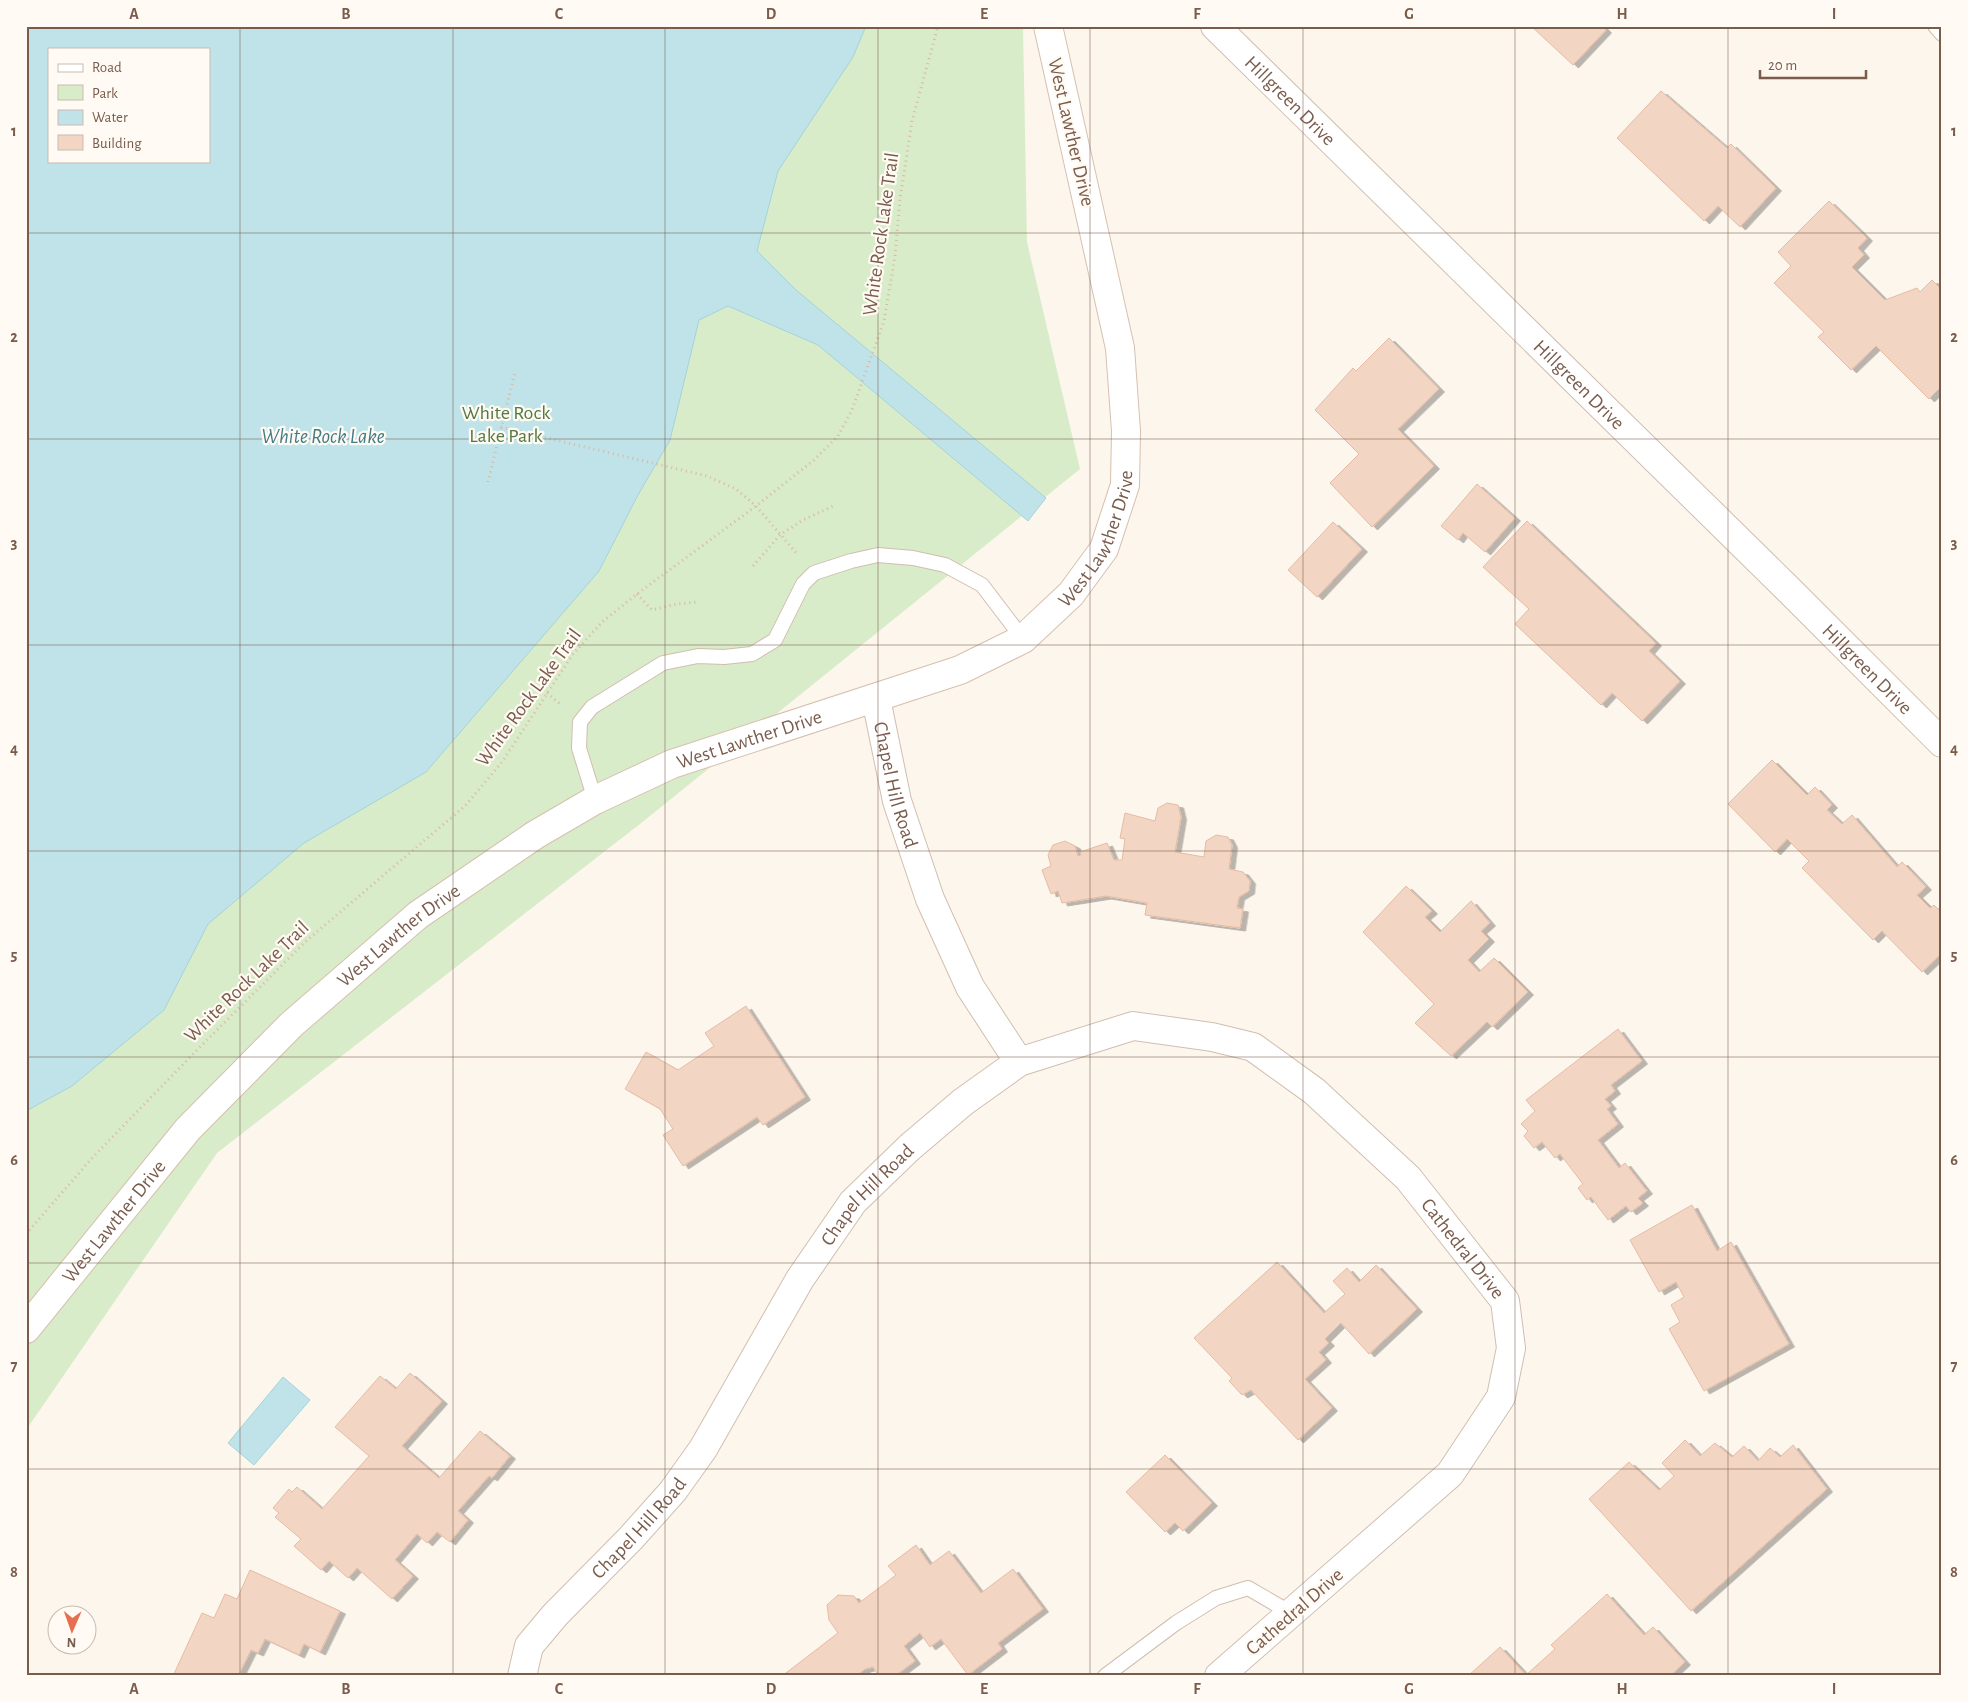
<svg xmlns="http://www.w3.org/2000/svg" width="1968" height="1702" viewBox="0 0 1968 1702" font-family="'Alegreya Sans',sans-serif">
  <style>
    .green { fill: #d8ecc9; fill-rule: evenodd }
    .water { fill: #bfe3e8; stroke: #a5d3da; fill-rule: evenodd }
    .building { fill: #f3d5c3; stroke: #e6bba3; filter: url(#shadow) }
    .lines { fill: none; stroke-linecap: round; stroke-linejoin: round }
    .lane-casing { stroke: #d1beb0; stroke-width: 16 }
    .street-casing { stroke: #d1beb0; stroke-width: 30 }
    .secondary-casing { stroke: #d6c0b0; stroke-width: 30 }
    .path { stroke: #d9b8a5; stroke-width: 3; stroke-dasharray: 1 4; stroke-linecap: butt }
    .lane { stroke: #fff; stroke-width: 14 }
    .street { stroke: #fff; stroke-width: 28 }
    .secondary { stroke: #fff; stroke-width: 28 }
    .grid { fill: none; stroke: #7a5c4d; stroke-width: 1; stroke-opacity: 0.55 }
    .labels { text-anchor: middle; stroke-width: 4.5; stroke-linejoin: round; paint-order: stroke }
    .street-label { font-size: 20px; fill: #7a5c4d; stroke: #fffaf3 }
    .park-label { font-size: 20px; fill: #537a41; stroke: #fffaf3 }
    .water-label { font-size: 21px; font-style: italic; fill: #437c86; stroke: #fffaf3 }
    .neatline { fill: none; stroke: #7a5c4d; stroke-width: 2 }
    .grid-label { font-size: 16px; text-anchor: middle; font-weight: bold; fill: #7a5c4d }
  </style>
  <defs>
    <filter id="shadow"><feDropShadow dx="5.5" dy="3" stdDeviation="0" flood-color="#0004"/></filter>
  </defs>
  <rect width="100%" height="100%" fill="#fdf6ec"/>
  <path class="green" d="M 26,26 L 1023,26 L 1027,242 L 1080,469 L 645,820 L 217,1153 L 26,1430 ZM 49,49 L 209,49 L 209,161 L 49,161 Z"/>
  <g class="water">
    <path d="M 26,26 L 866,26 L 853,57 L 778,171 L 757,251 L 796,290 L 1046,498 L 1028,521 L 818,345 L 728,306 L 699,320 L 670,440 L 638,495 L 599,571 L 426,772 L 304,843 L 208,924 L 164,1010 L 72,1086 L 26,1111 ZM 49,49 L 209,49 L 209,161 L 49,161 Z"/>
    <path d="M 283,1377 L 310,1400 L 254,1465 L 228,1443 Z"/>
  </g>
  <g class="building">
    <path d="M 1531,26 L 1602,26 L 1606,30 L 1573,65 Z"/>
    <path d="M 1661,91 L 1727,148 L 1731,144 L 1776,188 L 1740,227 L 1718,206 L 1704,221 L 1617,138 Z"/>
    <path d="M 1829,201 L 1867,238 L 1858,248 L 1864,255 L 1852,267 L 1885,300 L 1917,288 L 1920,292 L 1932,280 L 1942,290 L 1942,386 L 1929,399 L 1876,346 L 1851,370 L 1818,337 L 1824,332 L 1774,283 L 1791,266 L 1778,252 Z"/>
    <path d="M 1389,338 L 1439,389 L 1398,429 L 1434,466 L 1372,527 L 1330,483 L 1359,454 L 1315,410 L 1353,368 L 1356,371 Z"/>
    <path d="M 1477,484 L 1515,518 L 1485,552 L 1463,533 L 1458,540 L 1441,526 Z"/>
    <path d="M 1527,521 L 1656,643 L 1649,651 L 1680,681 L 1642,721 L 1612,693 L 1601,705 L 1515,624 L 1529,609 L 1483,567 Z"/>
    <path d="M 1333,522 L 1362,549 L 1317,597 L 1288,570 Z"/>
    <path d="M 1772,760 L 1807,795 L 1815,787 L 1832,805 L 1827,810 L 1842,824 L 1852,815 L 1897,867 L 1902,862 L 1926,887 L 1917,895 L 1930,908 L 1934,905 L 1942,913 L 1942,953 L 1922,972 L 1882,931 L 1873,940 L 1802,868 L 1809,861 L 1787,839 L 1775,852 L 1728,804 Z"/>
    <path d="M 1167,803 L 1178,805 L 1181,817 L 1175,852 L 1204,857 L 1206,841 L 1216,835 L 1228,837 L 1232,845 L 1229,869 L 1243,872 L 1250,881 L 1249,891 L 1239,897 L 1237,908 L 1243,909 L 1240,928 L 1145,915 L 1147,903 L 1106,896 L 1062,903 L 1058,891 L 1051,894 L 1042,870 L 1051,866 L 1048,855 L 1053,845 L 1065,841 L 1075,846 L 1078,856 L 1081,855 L 1080,852 L 1107,843 L 1114,860 L 1122,860 L 1125,839 L 1120,838 L 1125,813 L 1155,821 L 1158,808 Z"/>
    <path d="M 1406,886 L 1432,911 L 1425,917 L 1440,932 L 1471,901 L 1490,923 L 1481,931 L 1489,939 L 1468,960 L 1479,972 L 1494,958 L 1528,992 L 1492,1027 L 1487,1022 L 1451,1056 L 1415,1023 L 1434,1004 L 1363,932 Z"/>
    <path d="M 746,1006 L 805,1097 L 763,1125 L 757,1117 L 683,1166 L 663,1135 L 673,1129 L 660,1109 L 625,1089 L 646,1052 L 678,1070 L 714,1046 L 705,1033 Z"/>
    <path d="M 1618,1029 L 1642,1061 L 1611,1085 L 1615,1091 L 1605,1099 L 1611,1106 L 1607,1109 L 1618,1124 L 1598,1140 L 1619,1168 L 1625,1163 L 1647,1191 L 1638,1198 L 1643,1203 L 1631,1212 L 1626,1206 L 1608,1220 L 1591,1197 L 1587,1200 L 1578,1188 L 1583,1184 L 1560,1154 L 1555,1158 L 1542,1142 L 1534,1148 L 1524,1136 L 1528,1131 L 1521,1124 L 1535,1111 L 1526,1100 Z"/>
    <path d="M 1692,1205 L 1717,1251 L 1731,1242 L 1789,1344 L 1704,1391 L 1669,1329 L 1680,1322 L 1671,1305 L 1684,1297 L 1676,1282 L 1659,1292 L 1630,1240 Z"/>
    <path d="M 1277,1262 L 1324,1313 L 1345,1294 L 1333,1281 L 1347,1268 L 1359,1282 L 1376,1265 L 1417,1309 L 1369,1354 L 1341,1323 L 1325,1339 L 1329,1343 L 1319,1352 L 1326,1360 L 1305,1379 L 1332,1408 L 1298,1440 L 1251,1390 L 1242,1395 L 1229,1381 L 1232,1378 L 1194,1338 Z"/>
    <path d="M 410,1373 L 442,1401 L 402,1446 L 439,1478 L 480,1431 L 510,1456 L 492,1478 L 489,1476 L 458,1511 L 468,1520 L 450,1542 L 437,1532 L 427,1543 L 417,1534 L 395,1560 L 413,1576 L 392,1599 L 357,1568 L 348,1578 L 329,1561 L 321,1570 L 294,1546 L 301,1539 L 275,1517 L 279,1513 L 273,1508 L 289,1489 L 292,1492 L 297,1487 L 322,1509 L 369,1456 L 335,1427 L 380,1376 L 396,1389 Z"/>
    <path d="M 1685,1440 L 1700,1456 L 1715,1443 L 1732,1457 L 1744,1446 L 1758,1461 L 1770,1448 L 1780,1457 L 1793,1445 L 1827,1489 L 1691,1611 L 1589,1499 L 1629,1462 L 1659,1490 L 1674,1476 L 1662,1463 Z"/>
    <path d="M 1165,1455 L 1212,1503 L 1183,1531 L 1175,1523 L 1165,1532 L 1126,1492 Z"/>
    <path d="M 916,1545 L 930,1565 L 949,1551 L 981,1593 L 1013,1569 L 1043,1609 L 998,1643 L 1002,1649 L 968,1675 L 941,1639 L 930,1647 L 920,1633 L 904,1646 L 915,1661 L 895,1676 L 879,1676 L 873,1667 L 865,1669 L 856,1676 L 782,1676 L 838,1633 L 829,1620 L 827,1605 L 838,1595 L 854,1596 L 859,1603 L 896,1575 L 888,1566 Z"/>
    <path d="M 250,1570 L 340,1611 L 320,1652 L 304,1644 L 299,1655 L 265,1639 L 258,1653 L 251,1650 L 238,1676 L 173,1676 L 202,1613 L 214,1618 L 225,1594 L 237,1599 Z"/>
    <path d="M 1607,1594 L 1644,1635 L 1653,1627 L 1685,1662 L 1670,1676 L 1596,1676 L 1594,1673 L 1592,1676 L 1468,1676 L 1500,1647 L 1526,1675 L 1555,1649 L 1551,1645 Z"/>
  </g>
  <g class="lines">
    <defs>
      <g id="lane">
        <path d="M 1935,26 L 1942,34"/>
        <path d="M 595,800 L 579,748 L 580,722 L 592,707 L 663,663 L 698,656 L 724,657 L 752,654 L 775,640 L 803,584 L 814,573 L 851,561 L 878,555 L 913,558 L 945,565 L 982,585 L 1023,639"/>
        <path d="M 1105,1676 L 1176,1623 L 1216,1598 L 1248,1588 L 1291,1613"/>
      </g>
      <g id="street">
        <path id="s1" d="M 1215,26 L 1787,588 L 1942,743"/>
        <path id="s2" d="M 876,699 L 897,801 L 930,899 L 970,987 L 1019,1062"/>
        <path id="s3" d="M 522,1676 L 529,1646 L 555,1615 L 631,1538 L 673,1491 L 703,1449 L 800,1279 L 853,1202 L 910,1147 L 963,1102 L 1019,1062 L 1133,1026 L 1212,1037 L 1253,1047 L 1314,1091 L 1408,1178 L 1505,1301 L 1511,1348 L 1501,1397 L 1450,1474 L 1219,1676"/>
      </g>
      <g id="secondary">
        <path id="s4" d="M 26,1329 L 188,1129 L 292,1024 L 418,915 L 535,835 L 595,800 L 672,764 L 960,670 L 1023,639 L 1071,594 L 1104,549 L 1125,485 L 1126,431 L 1120,348 L 1048,26"/>
      </g>
    </defs>
    <use href="#lane" class="lane-casing"/>
    <use href="#street" class="street-casing"/>
    <use href="#secondary" class="secondary-casing"/>
    <g class="path">
      <path d="M 501,427 L 707,476 L 736,489 L 756,506 L 798,555"/>
      <path d="M 488,482 L 515,372"/>
      <path d="M 753,566 L 780,535 L 803,520 L 833,506"/>
      <path d="M 637,594 L 652,610 L 677,604 L 697,602"/>
      <path d="M 547,693 L 561,705"/>
      <path d="M 26,1234 L 93,1157 L 197,1050 L 305,942 L 465,806 L 502,762 L 573,654 L 602,622 L 637,594 L 756,506 L 814,460 L 838,436 L 852,410 L 884,321 L 895,256 L 900,199 L 912,121 L 938,26"/>
    </g>
    <use href="#lane" class="lane"/>
    <use href="#street" class="street"/>
    <use href="#secondary" class="secondary"/>
  </g>
  <path class="grid" d="M 240,26 L 240,1676M 453,26 L 453,1676M 665,26 L 665,1676M 878,26 L 878,1676M 1090,26 L 1090,1676M 1303,26 L 1303,1676M 1515,26 L 1515,1676M 1728,26 L 1728,1676M 26,233 L 1942,233M 26,439 L 1942,439M 26,645 L 1942,645M 26,851 L 1942,851M 26,1057 L 1942,1057M 26,1263 L 1942,1263M 26,1469 L 1942,1469"/>
  <g class="labels">
    <g class="street-label">
      <text dy="7" stroke="none"><textPath href="#s1" startOffset="106">Hillgreen Drive</textPath></text>
      <text transform="translate(1072 132) rotate(77)" y="7">West Lawther Drive</text>
      <text transform="translate(880 234) rotate(-82)" y="7">White Rock Lake Trail</text>
      <text dy="7" stroke="none"><textPath href="#s1" startOffset="511">Hillgreen Drive</textPath></text>
      <text dy="7" stroke="none"><textPath href="#s4" startOffset="1369">West Lawther Drive</textPath></text>
      <text dy="7" stroke="none"><textPath href="#s1" startOffset="916">Hillgreen Drive</textPath></text>
      <text transform="translate(528 697) rotate(-54)" y="7">White Rock Lake Trail</text>
      <text dy="7" stroke="none"><textPath href="#s4" startOffset="949">West Lawther Drive</textPath></text>
      <text dy="7" stroke="none"><textPath href="#s2" startOffset="88">Chapel Hill Road</textPath></text>
      <text dy="7" stroke="none"><textPath href="#s4" startOffset="544">West Lawther Drive</textPath></text>
      <text transform="translate(246 981) rotate(-44)" y="7">White Rock Lake Trail</text>
      <text dy="7" stroke="none"><textPath href="#s3" startOffset="598">Chapel Hill Road</textPath></text>
      <text dy="7" stroke="none"><textPath href="#s4" startOffset="139">West Lawther Drive</textPath></text>
      <text dy="7" stroke="none"><textPath href="#s3" startOffset="1335">Cathedral Drive</textPath></text>
      <text dy="7" stroke="none"><textPath href="#s3" startOffset="192">Chapel Hill Road</textPath></text>
      <text transform="translate(1294 1611) rotate(-41)" y="7">Cathedral Drive</text>
    </g>
    <g class="park-label">
      <text x="506" y="419">White Rock<tspan x="506" dy="23">Lake Park</tspan></text>
    </g>
    <g class="water-label">
      <text x="323" y="443">White Rock Lake</text>
    </g>
  </g>
  <rect width="1968" height="1702" fill="none" stroke="#fffaf3" stroke-width="55"/>
  <rect x="48" y="48" width="162" height="115" fill="#fffaf3" stroke="#cabbb1"/>
  <rect x="58" y="64" width="25" height="8" fill="#ffffff" stroke="#cabbb1"/>
  <text x="92" y="72" font-size="15" fill="#7a5c4d">Road</text>
  <rect x="58" y="85" width="25" height="15" fill="#d8ecc9" stroke="#cabbb1"/>
  <text x="92" y="98" font-size="15" fill="#7a5c4d">Park</text>
  <rect x="58" y="110" width="25" height="15" fill="#bfe3e8" stroke="#cabbb1"/>
  <text x="92" y="122" font-size="15" fill="#7a5c4d">Water</text>
  <rect x="58" y="135" width="25" height="15" fill="#f3d5c3" stroke="#cabbb1"/>
  <text x="92" y="148" font-size="15" fill="#7a5c4d">Building</text>
  <g transform="translate(72 1630) rotate(182)"><circle r="24" fill="#fffaf3" stroke="#cabbb1"/>
  <path d="M0-4L9 19L0 12L-9 19Z" fill="#e76f51"/>
  <text y="-8" font-size="14" font-weight="bold" text-anchor="middle" fill="#7a5c4d">N</text>
  </g>
  <path d="M1760 70v8h106v-8" fill="none" stroke="#7a5c4d" stroke-width="2.5"/>
  <text x="1768" y="70" font-size="15" fill="#7a5c4d" stroke="#fffaf3" stroke-width="4" paint-order="stroke">20 m</text>
  <rect x="28" y="28" width="1912" height="1646" class="neatline"/>
  <g class="grid-label">
    <text x="134" y="19">A</text>
    <text x="346" y="19">B</text>
    <text x="559" y="19">C</text>
    <text x="771" y="19">D</text>
    <text x="984" y="19">E</text>
    <text x="1197" y="19">F</text>
    <text x="1409" y="19">G</text>
    <text x="1622" y="19">H</text>
    <text x="1834" y="19">I</text>
    <text x="14" y="136">1</text>
    <text x="1954" y="136">1</text>
    <text x="14" y="342">2</text>
    <text x="1954" y="342">2</text>
    <text x="14" y="548">3</text>
    <text x="1954" y="548">3</text>
    <text x="14" y="754">4</text>
    <text x="1954" y="754">4</text>
    <text x="14" y="960">5</text>
    <text x="1954" y="960">5</text>
    <text x="14" y="1165">6</text>
    <text x="1954" y="1165">6</text>
    <text x="14" y="1371">7</text>
    <text x="1954" y="1371">7</text>
    <text x="14" y="1577">8</text>
    <text x="1954" y="1577">8</text>
    <text x="134" y="1694">A</text>
    <text x="346" y="1694">B</text>
    <text x="559" y="1694">C</text>
    <text x="771" y="1694">D</text>
    <text x="984" y="1694">E</text>
    <text x="1197" y="1694">F</text>
    <text x="1409" y="1694">G</text>
    <text x="1622" y="1694">H</text>
    <text x="1834" y="1694">I</text>
  </g>
</svg>
